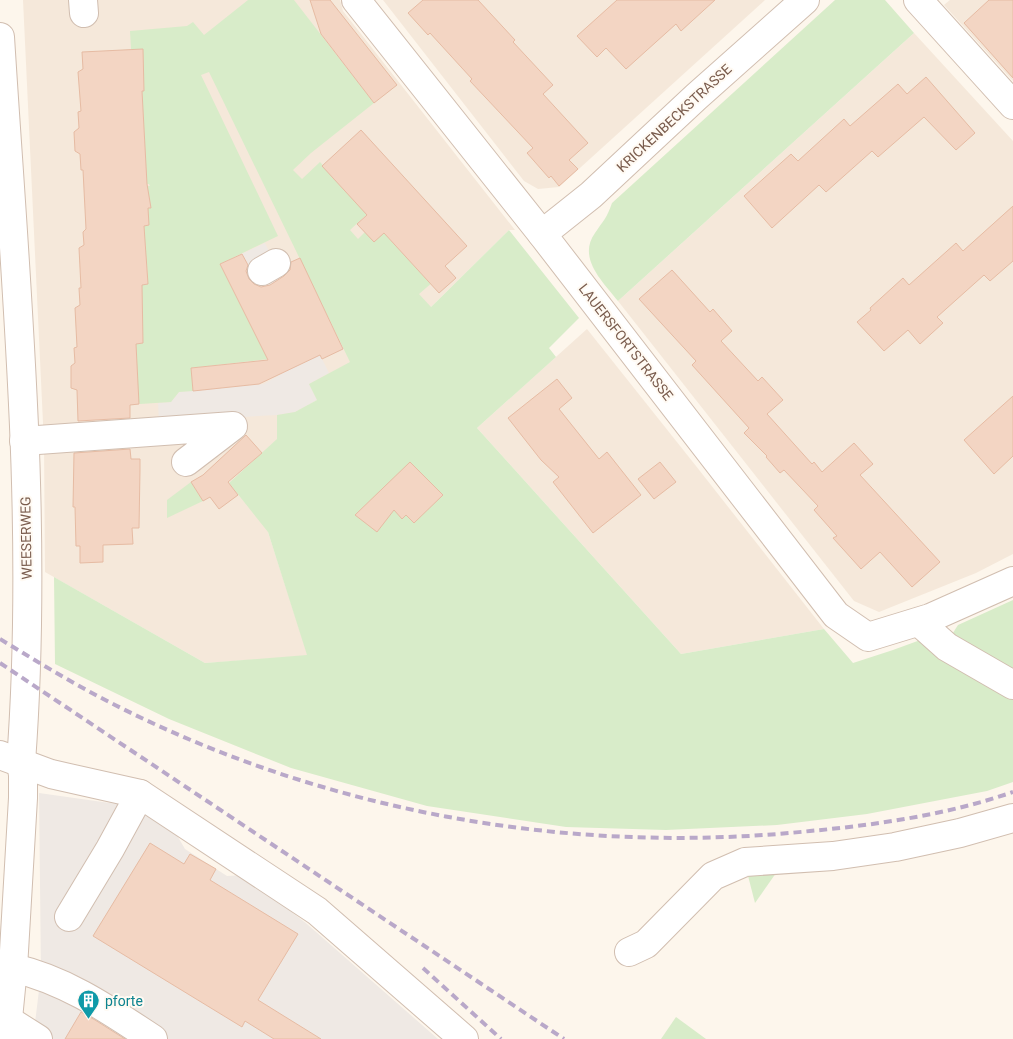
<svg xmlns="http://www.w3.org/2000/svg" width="1013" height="1039" viewBox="0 0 1013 1039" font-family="Roboto,sans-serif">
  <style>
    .residential { fill: #f5e8da }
    .industrial { fill: #efe9e4 }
    .green { fill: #d8ecc9 }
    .building { fill: #f3d5c3; stroke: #e6bba3 }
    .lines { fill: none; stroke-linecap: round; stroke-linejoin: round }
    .minor-casing { stroke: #d1beb0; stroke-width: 30 }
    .minor { stroke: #fff; stroke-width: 28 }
    .rail { stroke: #b9a8c9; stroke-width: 4; stroke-dasharray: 8 5; stroke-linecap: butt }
    .labels { text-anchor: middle; stroke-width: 4; stroke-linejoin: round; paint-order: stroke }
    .street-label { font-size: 14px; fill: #7a5c4d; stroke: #fffaf3 }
    .culture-label { font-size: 14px; fill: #0d838f; stroke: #fffaf3; text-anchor: start }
  </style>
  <rect width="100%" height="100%" fill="#fdf6ec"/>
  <g class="residential">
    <path d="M 23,0 L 340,0 L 343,11 L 515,230 L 509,230 L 431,307 L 317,400 L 308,405 L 356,482 L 268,532 L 308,656 L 205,663 L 45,572 L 44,444 Z"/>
    <path d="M 383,0 L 765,0 L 559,187 L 538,189 L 524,181 Z"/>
    <path d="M 950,0 L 1013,0 L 1013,81 L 944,5 Z"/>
    <path d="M 914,33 L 1013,141 L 1013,554 L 976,573 L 879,612 L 854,601 L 618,301 Z"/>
    <path d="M 587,329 L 696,466 L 824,629 L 681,654 L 477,428 Z"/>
  </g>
  <g class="industrial">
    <path d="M 265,243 L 329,373 L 309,384 L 317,400 L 295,412 L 277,415 L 159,422 L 158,403 L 171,402 L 179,392 L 264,384 L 297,365 L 242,254 Z"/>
    <path d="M 39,793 L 138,807 L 171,825 L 185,849 L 227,876 L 244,875 L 307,924 L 438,1039 L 33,1039 L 41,974 Z"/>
  </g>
  <g class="green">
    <path d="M 248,0 L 294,0 L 374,103 L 311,153 L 293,170 L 302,179 L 320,162 L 364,211 L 378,204 L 350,230 L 358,239 L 365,232 L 395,222 L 387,236 L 428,281 L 445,266 L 448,269 L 419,294 L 431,307 L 509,230 L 579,318 L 549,348 L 556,357 L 477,428 L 681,654 L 824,629 L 853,663 L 893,650 L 923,639 L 1013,692 L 1013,782 L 987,791 L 867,814 L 777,825 L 666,830 L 566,827 L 427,806 L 291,768 L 169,719 L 55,664 L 54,577 L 205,663 L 307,655 L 268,532 L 229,483 L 277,439 L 277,415 L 295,412 L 317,400 L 309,384 L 350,362 L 209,72 L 201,75 L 278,236 L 220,264 L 268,359 L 191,368 L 193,391 L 179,392 L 171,402 L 140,404 L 139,402 L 135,402 L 138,384 L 135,384 L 134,365 L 137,364 L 136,344 L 143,343 L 140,285 L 148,284 L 147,264 L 144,264 L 143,247 L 146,246 L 145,243 L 142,243 L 141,226 L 149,225 L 148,208 L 150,208 L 146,186 L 150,186 L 149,184 L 147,184 L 142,91 L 144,90 L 142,49 L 131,49 L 130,31 L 187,26 L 193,22 L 204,35 Z"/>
    <path d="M 835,0 L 885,0 L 914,33 L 618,301 C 603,282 577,258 595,233 C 603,221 607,218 612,203 Z"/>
    <path d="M 191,482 L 203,501 L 167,518 L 167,500 Z"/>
    <path d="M 1013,600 L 1013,677 L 951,636 L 958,625 Z"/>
    <path d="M 781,866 L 755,903 L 746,868 Z"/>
    <path d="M 676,1017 L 706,1039 L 661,1039 Z"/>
  </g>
  <g class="building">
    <path d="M 310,0 L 330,0 L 397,85 L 374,103 L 321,34 Z"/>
    <path d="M 423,0 L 478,0 L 515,40 L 513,42 L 553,85 L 543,94 L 588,143 L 569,160 L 578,169 L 559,186 L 551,176 L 549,178 L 527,153 L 533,148 L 470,81 L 472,79 L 430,33 L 428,35 L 408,13 Z"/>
    <path d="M 617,0 L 715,0 L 681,31 L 676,24 L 626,69 L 606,48 L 597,57 L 577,36 Z"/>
    <path d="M 989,0 L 1013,0 L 1013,78 L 964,23 Z"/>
    <path d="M 143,49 L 144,91 L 142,91 L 147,184 L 151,208 L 148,208 L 149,225 L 144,226 L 148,284 L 142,285 L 143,343 L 136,344 L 139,404 L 130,405 L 130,418 L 78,421 L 77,390 L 71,388 L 71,366 L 75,363 L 74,348 L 77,347 L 75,308 L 80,305 L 79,288 L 81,288 L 79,248 L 84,245 L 83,232 L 86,229 L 83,170 L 81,170 L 80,154 L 75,151 L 74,132 L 79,128 L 78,112 L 81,111 L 78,72 L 83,69 L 82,52 Z"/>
    <path d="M 926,77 L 975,133 L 956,150 L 924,117 L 878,157 L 872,151 L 826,192 L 819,185 L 772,228 L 744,196 L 791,154 L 798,161 L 844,119 L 850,126 L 898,84 L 907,94 Z"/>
    <path d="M 361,130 L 467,246 L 445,266 L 456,278 L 439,293 L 384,233 L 374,242 L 357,224 L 367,215 L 322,166 Z"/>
    <path d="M 1013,206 L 1013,261 L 990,281 L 984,275 L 937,317 L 943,323 L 920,344 L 908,330 L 884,351 L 857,322 L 871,310 L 870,308 L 903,278 L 909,285 L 956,243 L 963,251 Z"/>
    <path d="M 242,254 L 248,265 L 246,271 L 249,279 L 254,284 L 261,287 L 270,285 L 284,276 L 290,270 L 291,262 L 300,258 L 343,349 L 322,359 L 320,355 L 259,384 L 193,391 L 191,368 L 268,360 L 220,264 Z"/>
    <path d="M 672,270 L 710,312 L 713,309 L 732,331 L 721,341 L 758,381 L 762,377 L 783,400 L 767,414 L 812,464 L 814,462 L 822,472 L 854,443 L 873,464 L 860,475 L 940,562 L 912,587 L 880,552 L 861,569 L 833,538 L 837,536 L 814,510 L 818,506 L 784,470 L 780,473 L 766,457 L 767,456 L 744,433 L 749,428 L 692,365 L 696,361 L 639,299 Z"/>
    <path d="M 557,379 L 572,398 L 559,409 L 599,459 L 607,452 L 641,495 L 593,533 L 553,482 L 559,477 L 541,460 L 508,418 Z"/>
    <path d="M 1013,396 L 1013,456 L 994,474 L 964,440 Z"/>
    <path d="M 246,435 L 262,453 L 228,482 L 238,495 L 219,509 L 210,497 L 203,501 L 191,482 L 203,475 Z"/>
    <path d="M 130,449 L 131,459 L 140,459 L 140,470 L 139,528 L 132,528 L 133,544 L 103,545 L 103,562 L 80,563 L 80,546 L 76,546 L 75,507 L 73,507 L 74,453 Z"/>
    <path d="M 410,462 L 443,495 L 414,523 L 406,515 L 402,519 L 394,510 L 377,532 L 355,515 Z"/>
    <path d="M 660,462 L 676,482 L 654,499 L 638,479 Z"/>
    <path d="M 150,843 L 184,864 L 190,854 L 216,869 L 210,880 L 298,934 L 258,1000 L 321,1039 L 274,1039 L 245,1021 L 242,1027 L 93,936 Z"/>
    <path d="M 81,1012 L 95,1020 L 125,1039 L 65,1039 Z"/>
  </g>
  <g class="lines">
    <defs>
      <g id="minor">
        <path d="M 83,0 L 84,13"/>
        <path d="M 356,0 L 542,234 L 836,615 L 868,637 L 930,618 L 1013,581"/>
        <path d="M 918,0 L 1013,105"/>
        <path d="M 0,37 C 15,278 39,521 21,762 L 23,775 L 23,798 L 13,968 L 6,1039"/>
        <path d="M 542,234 L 591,195 L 696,97 L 805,0"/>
        <path d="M 262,271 L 276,263"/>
        <path d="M 24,441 L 233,426 L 186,462"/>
        <path d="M 919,622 L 947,647 L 1013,685"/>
        <path d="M 0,755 L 51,774 L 140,794 L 317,911 L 464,1039"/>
        <path d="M 69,917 L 110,849 L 140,794"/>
        <path d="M 629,952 L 646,944 L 713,876 L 745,862 L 833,856 L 895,847 L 960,833 L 1013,818"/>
        <path d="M 13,968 C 66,980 109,1010 153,1039"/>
        <path d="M 8,1020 L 38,1039"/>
      </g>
    </defs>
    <use href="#minor" class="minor-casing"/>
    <use href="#minor" class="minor"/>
    <g class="rail">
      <path d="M 0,639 C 38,662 75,685 115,705 C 329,813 572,856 810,831 C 877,825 950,814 1013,792"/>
      <path d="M 0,663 L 564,1039"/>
      <path d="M 423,968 L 501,1039"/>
    </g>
  </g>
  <defs>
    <symbol id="building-pin" viewBox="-11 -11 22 30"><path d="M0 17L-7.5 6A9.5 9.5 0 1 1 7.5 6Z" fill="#0f9aa8" stroke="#fffaf3"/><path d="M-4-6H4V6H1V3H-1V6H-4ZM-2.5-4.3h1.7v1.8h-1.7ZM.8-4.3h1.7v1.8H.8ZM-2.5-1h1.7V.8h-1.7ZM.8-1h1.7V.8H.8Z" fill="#fff"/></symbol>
  </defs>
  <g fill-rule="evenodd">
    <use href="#building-pin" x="76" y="988" width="25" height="34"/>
  </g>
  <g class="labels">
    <g class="street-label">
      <text transform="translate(674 118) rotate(-43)" y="5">KRICKENBECKSTRASSE</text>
      <text transform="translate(626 342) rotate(52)" y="5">LAUERSFORTSTRASSE</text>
      <text transform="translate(26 538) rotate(-91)" y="5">WEESERWEG</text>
    </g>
    <g class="culture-label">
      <text x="105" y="1006">pforte</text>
    </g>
  </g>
</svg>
